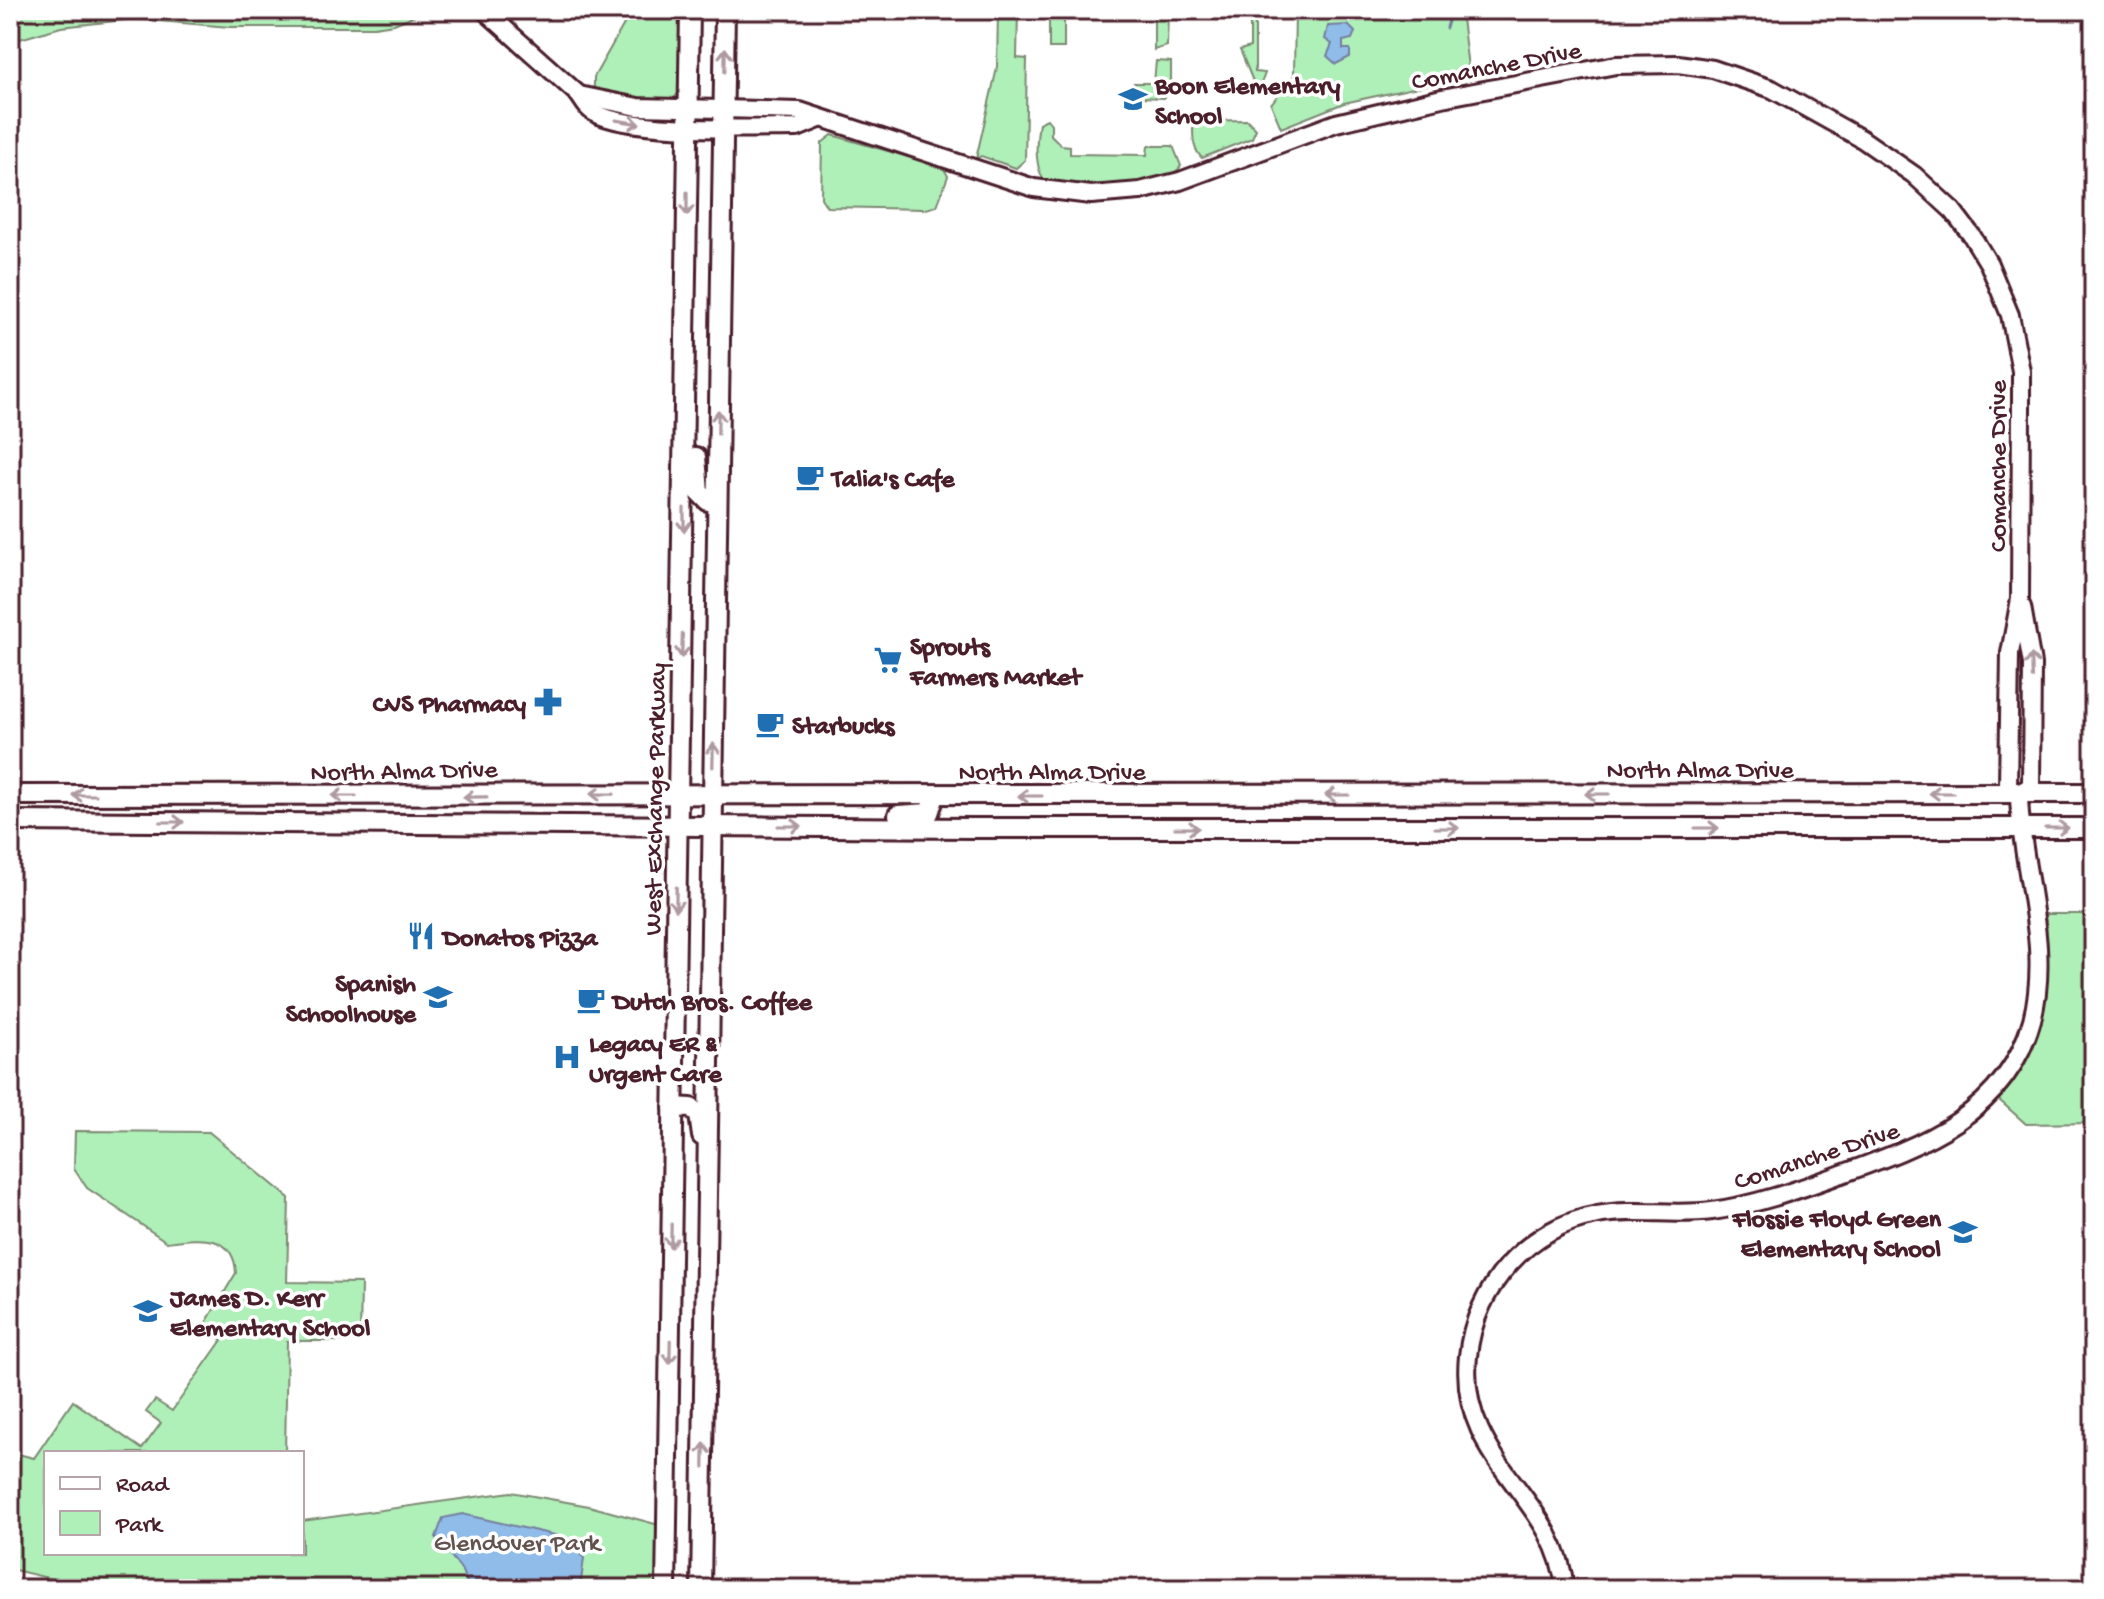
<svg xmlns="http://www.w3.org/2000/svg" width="2104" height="1599" viewBox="0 0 2104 1599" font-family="'Gochi Hand',sans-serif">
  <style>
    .green { fill: #aff0b9; stroke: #7c8872; stroke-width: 2 }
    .water { fill: #90bce9; stroke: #747d9d; stroke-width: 2 }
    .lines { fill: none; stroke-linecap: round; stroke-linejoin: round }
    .stream { stroke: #747d9d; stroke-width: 3 }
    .tertiary-casing { stroke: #4a1f2b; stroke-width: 22 }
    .secondary-casing { stroke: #4a1f2b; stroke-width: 24 }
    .tertiary { stroke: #fff; stroke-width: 16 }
    .secondary { stroke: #fff; stroke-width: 18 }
    .oneway { stroke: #ae9aa0 }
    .labels { text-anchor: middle; stroke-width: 7; stroke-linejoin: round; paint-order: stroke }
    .street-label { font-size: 26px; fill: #4a1f2b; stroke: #fff }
    .poi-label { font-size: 26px; font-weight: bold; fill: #4a1f2b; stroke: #fff; text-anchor: start }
    .park-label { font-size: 26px; fill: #63534e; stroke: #fff }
  </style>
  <rect width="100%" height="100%" fill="#fff"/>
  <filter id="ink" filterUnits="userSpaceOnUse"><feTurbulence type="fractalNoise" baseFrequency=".0125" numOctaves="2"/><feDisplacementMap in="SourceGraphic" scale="16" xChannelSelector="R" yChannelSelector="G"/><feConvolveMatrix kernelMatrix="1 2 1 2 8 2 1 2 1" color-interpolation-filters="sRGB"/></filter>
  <g filter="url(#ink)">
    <g class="green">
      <path d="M 10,10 L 428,10 L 394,24 L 374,27 L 230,27 L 134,19 L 61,27 L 10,42 Z"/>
      <path d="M 632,10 L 682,10 L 682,88 L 672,101 L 622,99 L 594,88 L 594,77 Z"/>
      <path d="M 998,10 L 1018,10 L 1017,58 L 1027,59 L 1025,160 L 1016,168 L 981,156 L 976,159 L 997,68 Z"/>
      <rect x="1049" y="10" width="15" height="38"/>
      <path d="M 1154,10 L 1168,10 L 1167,46 L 1154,50 Z"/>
      <path d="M 1250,10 L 1255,10 L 1255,72 L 1265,73 L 1260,87 L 1255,86 L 1240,50 L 1250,47 Z"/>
      <path d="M 1295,10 L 1461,10 L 1469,76 L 1344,103 L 1281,128 L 1271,104 L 1294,75 Z"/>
      <path d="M 1156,61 L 1171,62 L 1171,90 L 1163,98 L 1141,97 L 1134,83 L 1154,83 Z"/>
      <path d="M 1047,119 L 1051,124 L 1051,135 L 1061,145 L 1070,146 L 1070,154 L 1147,155 L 1148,146 L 1173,146 L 1181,166 C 1166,191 1070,185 1044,180 C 1034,165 1036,141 1039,123 Z"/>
      <path d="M 1247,120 L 1256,129 L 1252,138 L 1202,158 C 1194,150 1193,141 1193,129 L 1197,126 L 1194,121 Z"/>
      <path d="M 832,135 L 943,167 L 948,176 L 937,206 L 926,209 L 827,207 L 821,198 L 822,143 Z"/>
      <path d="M 2045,914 L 2094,914 L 2094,1123 L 2026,1124 L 1998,1099 C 2041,1029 2054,997 2045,914 Z"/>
      <path d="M 75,1131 L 209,1132 L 289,1198 L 287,1282 L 361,1283 L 360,1341 L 287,1341 L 285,1453 L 46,1453 L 46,1553 L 302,1553 L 302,1521 L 511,1492 L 589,1506 L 659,1525 L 658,1589 L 94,1589 L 10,1569 L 10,1452 L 34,1458 L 73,1401 L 142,1449 L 161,1423 L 146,1412 L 155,1400 L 172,1411 L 222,1340 L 204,1326 L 236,1273 C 234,1232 198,1238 167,1242 L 87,1188 L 74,1169 Z"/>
    </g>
    <g class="water">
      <path d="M 1328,26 L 1348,25 L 1355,32 L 1352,39 L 1343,41 L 1343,49 L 1350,49 L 1350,57 L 1336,64 L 1327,56 L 1332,44 L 1325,39 Z"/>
      <path d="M 462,1514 L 563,1537 L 584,1558 L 580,1589 L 470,1589 L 461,1569 L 436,1537 L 443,1518 Z"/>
    </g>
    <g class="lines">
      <path class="stream" d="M 1446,28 L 1451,10"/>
      <defs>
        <g id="tertiary">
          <path d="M 484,10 L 579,95 C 584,102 587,109 595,113 C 632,133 751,128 797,128 L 819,119"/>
          <path d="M 579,95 L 638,107 L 800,111 L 1034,188 L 1091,195 L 1140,191 L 1180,181 L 1336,123 L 1442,98 L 1616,65 L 1678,64 L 1713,69 L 1772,89 L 1862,139 L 1914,175 L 1953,211 L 1972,236 L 1989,264 L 2010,315 L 2021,371 L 2021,411 L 2020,599 L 2010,653 L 2008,787 L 2019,793"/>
          <path d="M 2019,793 L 2031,786 L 2032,664 L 2022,607"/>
          <path d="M 1565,1589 C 1556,1495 1457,1462 1468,1356 C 1475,1287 1528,1227 1597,1215 C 1635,1208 1674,1216 1712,1211 C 1756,1205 1797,1190 1839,1175 C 1922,1145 2006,1115 2032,1020 C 2052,943 2020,869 2019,793"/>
        </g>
        <g id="secondary">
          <path d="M 696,457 L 699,492 L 708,501 L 717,500"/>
          <path d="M 10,795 L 2094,793"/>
          <path d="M 898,815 L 929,813 L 935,796"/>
          <path d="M 10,821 L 972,828 L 2094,828"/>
          <path d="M 673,1107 L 691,1108 L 699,1115 L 702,1136"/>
          <path d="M 666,1589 L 690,10"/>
          <path d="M 701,1589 L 725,10"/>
        </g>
      </defs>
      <use href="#tertiary" class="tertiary-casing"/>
      <use href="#secondary" class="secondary-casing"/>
      <use href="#tertiary" class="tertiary"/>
      <use href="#secondary" class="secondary"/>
    </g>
    <defs><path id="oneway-shaft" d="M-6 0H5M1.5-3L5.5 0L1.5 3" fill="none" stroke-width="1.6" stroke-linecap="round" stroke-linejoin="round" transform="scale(2)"/></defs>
    <g class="oneway">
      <use href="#oneway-shaft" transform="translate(725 60) rotate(-89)"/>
      <use href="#oneway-shaft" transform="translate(628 122) rotate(9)"/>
      <use href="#oneway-shaft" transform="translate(687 204) rotate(90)"/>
      <use href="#oneway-shaft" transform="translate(718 422) rotate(-89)"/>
      <use href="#oneway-shaft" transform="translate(684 520) rotate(90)"/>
      <use href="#oneway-shaft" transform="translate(682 646) rotate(92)"/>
      <use href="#oneway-shaft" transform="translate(2032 666) rotate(-92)"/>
      <use href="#oneway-shaft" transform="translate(713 755) rotate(-89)"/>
      <use href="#oneway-shaft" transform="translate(1941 793) rotate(180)"/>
      <use href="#oneway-shaft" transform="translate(602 794) rotate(-179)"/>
      <use href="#oneway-shaft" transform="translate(1597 794) rotate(180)"/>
      <use href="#oneway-shaft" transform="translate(84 795) rotate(-180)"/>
      <use href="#oneway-shaft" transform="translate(1337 795) rotate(180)"/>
      <use href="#oneway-shaft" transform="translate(344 796) rotate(-180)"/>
      <use href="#oneway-shaft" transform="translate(1030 796) rotate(-180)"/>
      <use href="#oneway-shaft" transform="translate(475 797) rotate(179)"/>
      <use href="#oneway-shaft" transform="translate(172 822)"/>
      <use href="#oneway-shaft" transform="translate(790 826)"/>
      <use href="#oneway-shaft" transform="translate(1187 828)"/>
      <use href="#oneway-shaft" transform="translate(1447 828)"/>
      <use href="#oneway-shaft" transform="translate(1707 828)"/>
      <use href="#oneway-shaft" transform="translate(2057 828)"/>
      <use href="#oneway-shaft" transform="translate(676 899) rotate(91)"/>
      <use href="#oneway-shaft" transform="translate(671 1236) rotate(91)"/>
      <use href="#oneway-shaft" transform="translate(670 1352) rotate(91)"/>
      <use href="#oneway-shaft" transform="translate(704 1455) rotate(-89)"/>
    </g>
  </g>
  <defs>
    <symbol id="school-bare" viewBox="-9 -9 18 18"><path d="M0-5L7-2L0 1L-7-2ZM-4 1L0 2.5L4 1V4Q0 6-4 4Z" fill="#1f6fb2" stroke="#fff" stroke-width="2.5" paint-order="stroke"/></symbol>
    <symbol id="cafe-bare" viewBox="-9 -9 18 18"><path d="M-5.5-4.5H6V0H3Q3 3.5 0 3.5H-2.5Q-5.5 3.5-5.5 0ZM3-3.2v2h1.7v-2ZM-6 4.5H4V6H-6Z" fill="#1f6fb2" stroke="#fff" stroke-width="2.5" paint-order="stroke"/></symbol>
    <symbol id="supermarket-bare" viewBox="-9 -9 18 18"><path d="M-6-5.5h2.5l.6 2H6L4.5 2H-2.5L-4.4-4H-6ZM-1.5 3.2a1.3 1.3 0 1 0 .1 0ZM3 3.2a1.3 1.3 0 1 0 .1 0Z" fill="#1f6fb2" stroke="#fff" stroke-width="2.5" paint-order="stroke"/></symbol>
    <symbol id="pharmacy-bare" viewBox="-9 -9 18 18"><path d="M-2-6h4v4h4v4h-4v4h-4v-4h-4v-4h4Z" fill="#1f6fb2" stroke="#fff" stroke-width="2.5" paint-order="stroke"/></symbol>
    <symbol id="restaurant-bare" viewBox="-9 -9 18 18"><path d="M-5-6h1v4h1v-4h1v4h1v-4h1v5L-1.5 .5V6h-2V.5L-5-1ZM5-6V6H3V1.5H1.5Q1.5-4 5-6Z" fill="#1f6fb2" stroke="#fff" stroke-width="2.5" paint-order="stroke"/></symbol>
    <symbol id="hospital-bare" viewBox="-9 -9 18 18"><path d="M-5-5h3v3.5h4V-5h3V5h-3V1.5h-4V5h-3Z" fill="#1f6fb2" stroke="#fff" stroke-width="2.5" paint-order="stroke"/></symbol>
  </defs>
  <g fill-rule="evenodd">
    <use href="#school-bare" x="1113" y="79" width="40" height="40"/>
    <use href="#cafe-bare" x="790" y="457" width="40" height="40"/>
    <use href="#supermarket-bare" x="868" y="640" width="40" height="40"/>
    <use href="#pharmacy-bare" x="528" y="682" width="40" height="40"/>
    <use href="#cafe-bare" x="750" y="704" width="40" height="40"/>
    <use href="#restaurant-bare" x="401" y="916" width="40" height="40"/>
    <use href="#school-bare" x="418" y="977" width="40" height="40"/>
    <use href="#cafe-bare" x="571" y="980" width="40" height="40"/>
    <use href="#hospital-bare" x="547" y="1037" width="40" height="40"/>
    <use href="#school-bare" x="1943" y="1212" width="40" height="40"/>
    <use href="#school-bare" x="128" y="1291" width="40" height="40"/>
  </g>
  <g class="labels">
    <g class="street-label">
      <text transform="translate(1496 64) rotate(-11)" y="9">Comanche Drive</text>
      <text transform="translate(1996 466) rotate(-90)" y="9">Comanche Drive</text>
      <text x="1700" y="777">North Alma Drive</text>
      <text transform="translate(404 769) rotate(-1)" y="9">North Alma Drive</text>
      <text x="1052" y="779">North Alma Drive</text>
      <text transform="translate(653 799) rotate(-89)" y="9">West Exchange Parkway</text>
      <text transform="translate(1816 1154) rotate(-18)" y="9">Comanche Drive</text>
    </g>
    <g class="poi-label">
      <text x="1155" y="93">Boon Elementary<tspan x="1155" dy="30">School</tspan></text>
      <text x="832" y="486">Talia's Cafe</text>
      <text x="910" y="654">Sprouts<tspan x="910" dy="30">Farmers Market</tspan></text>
      <text x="526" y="711" text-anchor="end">CVS Pharmacy</text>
      <text x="792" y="733">Starbucks</text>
      <text x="443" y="945">Donatos Pizza</text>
      <text x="416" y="991" text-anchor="end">Spanish<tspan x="416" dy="30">Schoolhouse</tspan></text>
      <text x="613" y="1009">Dutch Bros. Coffee</text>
      <text x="589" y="1051">Legacy ER &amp;<tspan x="589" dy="30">Urgent Care</tspan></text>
      <text x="1941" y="1226" text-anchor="end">Flossie Floyd Green<tspan x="1941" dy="30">Elementary School</tspan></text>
      <text x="170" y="1305">James D. Kerr<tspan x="170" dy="30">Elementary School</tspan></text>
    </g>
    <g class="park-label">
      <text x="517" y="1550">Glendover Park</text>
    </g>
  </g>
  <rect width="2104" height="1599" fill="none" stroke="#fff" stroke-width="40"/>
  <rect x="20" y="20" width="2064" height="1559" fill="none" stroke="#4a1f2b" stroke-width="3" filter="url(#ink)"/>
  <rect x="44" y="1451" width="260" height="104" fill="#ffffff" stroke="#b7a5aa" stroke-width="2"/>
  <rect x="60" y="1477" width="40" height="12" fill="#ffffff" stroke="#b7a5aa" stroke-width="2"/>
  <text x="116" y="1491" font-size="24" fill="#4a1f2b">Road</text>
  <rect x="60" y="1511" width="40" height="24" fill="#aff0b9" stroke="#b7a5aa" stroke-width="2"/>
  <text x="116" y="1531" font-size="24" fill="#4a1f2b">Park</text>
</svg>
